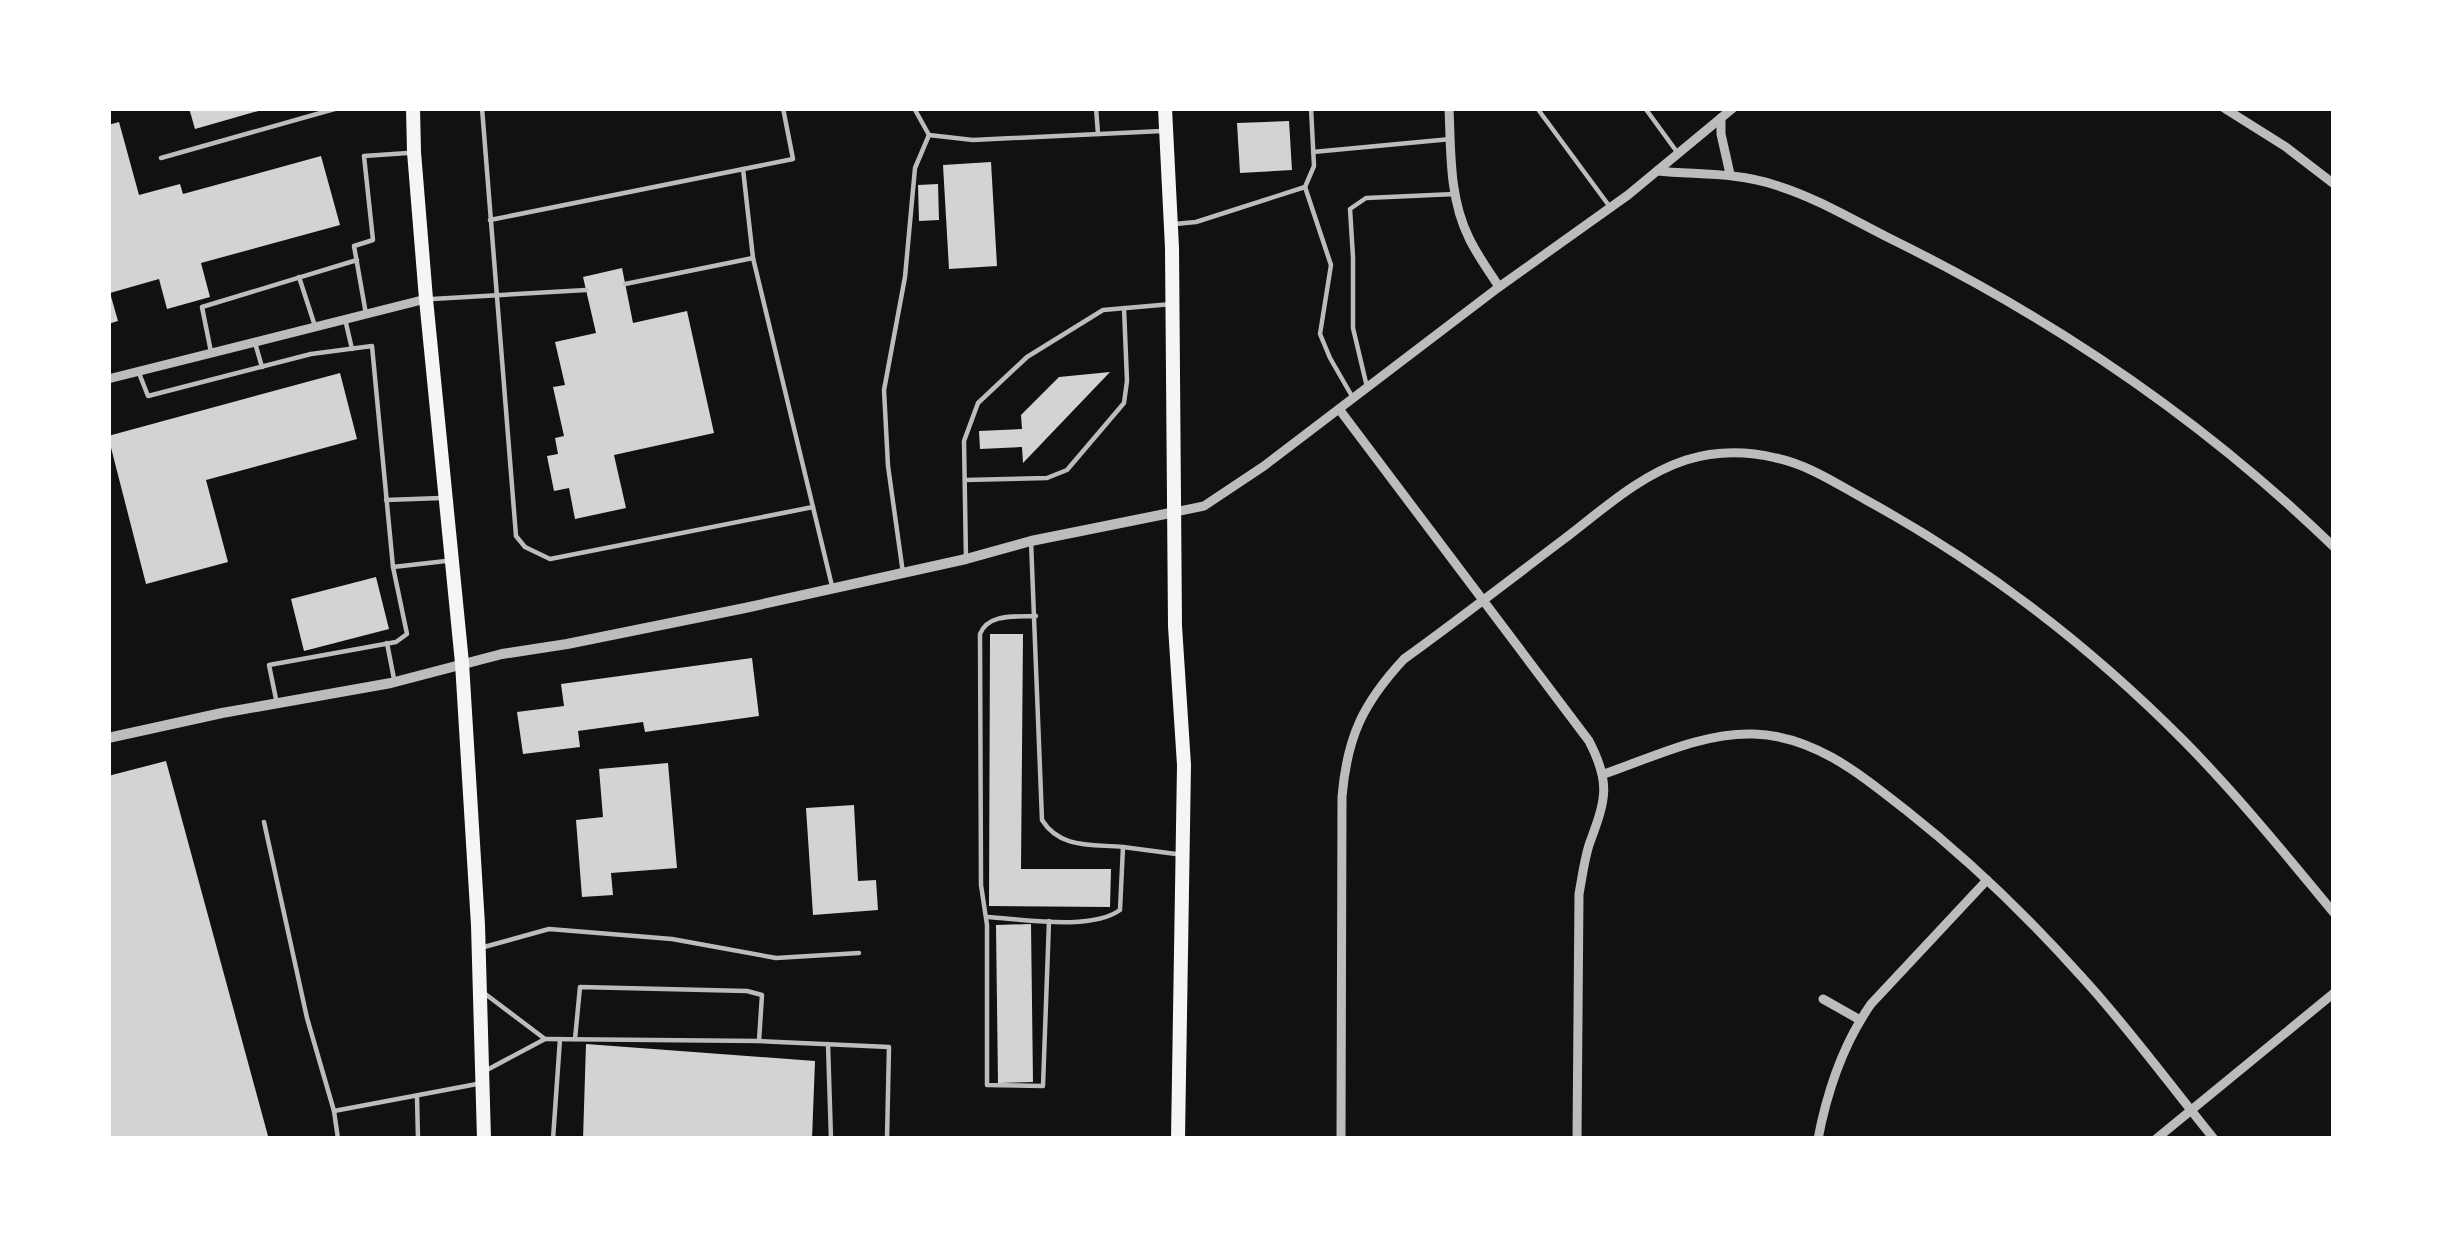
<svg xmlns="http://www.w3.org/2000/svg" width="2442" height="1247" viewBox="0 0 2442 1247" font-family="'Sofia Sans Condensed',sans-serif">
  <style>
    .building { fill: #d3d3d3 }
    .lines { fill: none; stroke-linecap: round; stroke-linejoin: round }
    .service { stroke: #bcbcbc; stroke-width: 4.5 }
    .minor { stroke: #bcbcbc; stroke-width: 9 }
    .tertiary { stroke: #bcbcbc; stroke-width: 10 }
    .primary { stroke: #f5f5f5; stroke-width: 14 }
  </style>
  <rect width="100%" height="100%" fill="#111"/>
  <g class="building">
    <path d="M 189,108 L 265,108 L 265,109 L 195,129 Z"/>
    <path d="M 1289,121 L 1292,170 L 1240,173 L 1237,123 Z"/>
    <path d="M 119,122 L 139,195 L 180,184 L 183,194 L 321,156 L 340,225 L 201,263 L 210,297 L 167,309 L 159,279 L 110,293 L 118,321 L 108,324 L 108,125 Z"/>
    <path d="M 991,162 L 997,266 L 949,269 L 943,165 Z"/>
    <path d="M 938,184 L 939,220 L 919,221 L 918,185 Z"/>
    <path d="M 622,268 L 633,323 L 687,311 L 714,433 L 614,455 L 626,508 L 575,519 L 569,488 L 554,491 L 547,456 L 558,454 L 555,438 L 564,436 L 553,387 L 565,385 L 555,342 L 596,333 L 583,277 Z"/>
    <path d="M 1110,372 L 1023,463 L 1022,447 L 980,449 L 979,431 L 1022,429 L 1021,415 L 1059,377 Z"/>
    <path d="M 340,373 L 357,439 L 206,480 L 228,562 L 146,584 L 108,436 Z"/>
    <path d="M 376,577 L 389,629 L 304,651 L 291,599 Z"/>
    <path d="M 990,634 L 1023,634 L 1021,869 L 1111,869 L 1110,907 L 989,906 Z"/>
    <path d="M 752,658 L 759,716 L 645,732 L 643,722 L 578,731 L 580,747 L 523,754 L 517,712 L 564,706 L 561,684 Z"/>
    <path d="M 166,761 L 268,1136 L 255,1139 L 108,1139 L 108,776 Z"/>
    <path d="M 668,763 L 677,868 L 611,873 L 613,895 L 582,897 L 576,820 L 603,817 L 599,769 Z"/>
    <path d="M 854,805 L 858,881 L 876,880 L 878,910 L 813,915 L 806,808 Z"/>
    <path d="M 1031,924 L 1033,1082 L 998,1083 L 996,925 Z"/>
    <path d="M 586,1044 L 815,1061 L 812,1139 L 583,1139 Z"/>
  </g>
  <g class="lines">
    <g class="service">
      <path d="M 482,108 L 516,536 L 525,547 L 550,559 L 813,507"/>
      <path d="M 914,108 L 929,135 L 973,140 L 1162,131"/>
      <path d="M 1096,108 L 1098,134"/>
      <path d="M 1537,108 L 1610,207"/>
      <path d="M 1645,108 L 1677,152"/>
      <path d="M 1313,152 L 1451,139"/>
      <path d="M 161,158 L 338,108"/>
      <path d="M 743,169 L 753,258"/>
      <path d="M 1305,187 L 1331,265 L 1320,334 L 1330,358 L 1353,398"/>
      <path d="M 490,220 L 793,159 L 783,108"/>
      <path d="M 1175,224 L 1196,222 L 1305,187 L 1314,166 L 1311,108"/>
      <path d="M 299,277 L 314,323"/>
      <path d="M 625,284 L 753,258 L 832,586"/>
      <path d="M 432,299 L 586,290"/>
      <path d="M 366,314 L 354,246 L 373,240 L 364,156 L 408,153"/>
      <path d="M 345,319 L 352,349"/>
      <path d="M 255,343 L 262,367"/>
      <path d="M 211,352 L 202,307 L 357,260"/>
      <path d="M 139,373 L 148,396 L 311,354 L 372,346 L 393,567 L 446,561"/>
      <path d="M 1367,387 L 1353,328 L 1353,257 L 1350,209 L 1366,198 L 1455,194"/>
      <path d="M 965,480 L 1047,478 L 1067,470 L 1124,403 L 1127,381 L 1124,308"/>
      <path d="M 386,500 L 441,498"/>
      <path d="M 1031,541 L 1042,820 C 1060,849 1092,844 1123,847"/>
      <path d="M 966,559 L 964,441 L 978,403 L 1027,357 L 1103,310 L 1172,304"/>
      <path d="M 903,573 L 888,466 L 884,390 L 905,277 L 915,168 L 929,135"/>
      <path d="M 1036,616 C 1016,617 988,613 980,634 L 981,885 L 987,925 L 987,1085 L 1043,1086 L 1049,921"/>
      <path d="M 387,643 L 394,679"/>
      <path d="M 277,704 L 269,665 L 396,642 L 407,634 L 393,567"/>
      <path d="M 264,822 L 307,1018 L 334,1111 L 477,1084"/>
      <path d="M 987,917 C 1023,919 1091,931 1120,910 L 1123,847 L 1176,854"/>
      <path d="M 484,947 L 549,929 L 672,939 L 776,958 L 859,953"/>
      <path d="M 484,993 L 545,1039 L 485,1071"/>
      <path d="M 545,1039 L 759,1041 L 889,1047 L 887,1139"/>
      <path d="M 575,1039 L 580,987 L 747,991 L 762,995 L 759,1041"/>
      <path d="M 828,1044 L 831,1139"/>
      <path d="M 417,1097 L 418,1139"/>
      <path d="M 334,1111 L 338,1139"/>
      <path d="M 553,1139 L 560,1039"/>
    </g>
    <g class="minor">
      <path d="M 1449,108 C 1451,152 1449,198 1469,238 C 1477,255 1489,271 1499,287"/>
      <path d="M 2224,108 L 2286,147 L 2334,184"/>
      <path d="M 1721,118 L 1721,134 L 1730,174"/>
      <path d="M 1657,171 C 1697,175 1736,172 1775,185 C 1815,197 1853,220 1891,239 C 2054,319 2204,421 2334,547"/>
      <path d="M 108,379 L 426,299"/>
      <path d="M 1339,409 L 1589,741 C 1612,785 1605,801 1589,845 C 1584,861 1582,878 1579,894 L 1577,1139"/>
      <path d="M 1175,512 L 1204,506 L 1264,466 L 1499,287 L 1628,195 L 1733,108"/>
      <path d="M 1604,774 C 1651,758 1703,732 1754,734 C 1815,736 1861,775 1907,811 C 1969,860 2027,916 2080,975 C 2128,1027 2170,1085 2214,1139"/>
      <path d="M 1823,999 L 1860,1020"/>
      <path d="M 1341,1139 L 1342,797 C 1347,737 1363,703 1404,659 C 1458,620 1511,579 1564,539 C 1602,510 1640,475 1686,460 C 1715,451 1747,451 1776,458 C 1809,465 1837,484 1866,500 C 1983,564 2091,647 2185,742 C 2238,796 2286,855 2334,913"/>
      <path d="M 1818,1139 C 1827,1092 1843,1044 1871,1004 L 1987,880"/>
      <path d="M 2156,1139 L 2334,993"/>
    </g>
    <path class="tertiary" d="M 108,738 L 222,713 L 391,683 L 502,654 L 567,644 L 745,608 L 966,559 L 1031,541 L 1175,512"/>
    <g class="primary">
      <path d="M 413,108 L 414,152 L 426,299 L 462,663 L 478,925 L 484,1139"/>
      <path d="M 1165,108 L 1172,248 L 1175,626 L 1184,765 L 1178,1139"/>
    </g>
  </g>
  <rect width="2442" height="1247" fill="none" stroke="#ffffff" stroke-width="222"/>
</svg>
